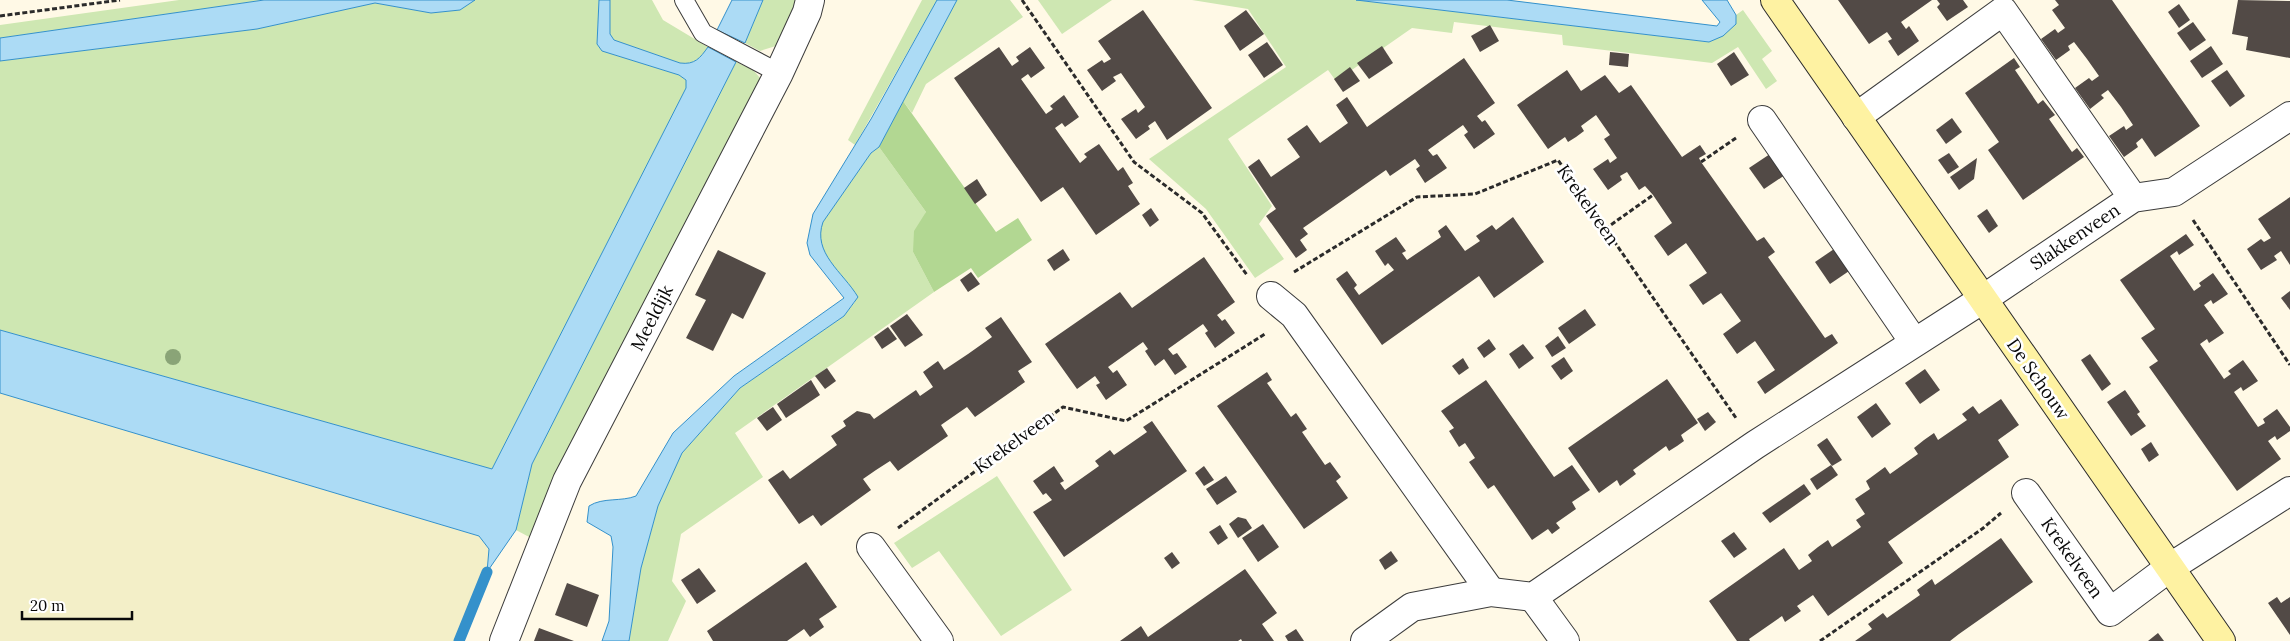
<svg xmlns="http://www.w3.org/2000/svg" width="2290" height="641" viewBox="0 0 2290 641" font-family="Lora,serif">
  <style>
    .farmland { fill: #f3efc8 }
    .green { fill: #cee7b2 }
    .forest { fill: #b2d792 }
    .water { fill: #acdbf5; stroke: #3491cb }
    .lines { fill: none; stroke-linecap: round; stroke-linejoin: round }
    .stream { stroke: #3491cb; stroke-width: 11 }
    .building { fill: #524a46 }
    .lane-casing { stroke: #3c3c3c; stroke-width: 20 }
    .street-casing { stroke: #3c3c3c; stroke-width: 30 }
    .secondary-casing { stroke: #2b2b2b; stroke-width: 30 }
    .path { stroke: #2b2b2b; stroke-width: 3; stroke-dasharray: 5 2.5; stroke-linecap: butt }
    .lane { stroke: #fff; stroke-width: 18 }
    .street { stroke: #fff; stroke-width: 28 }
    .secondary { stroke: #fef2a2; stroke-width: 28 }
    .tree { fill: #8aa477 }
    .labels { text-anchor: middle; stroke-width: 5; stroke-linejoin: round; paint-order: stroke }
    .street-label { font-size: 18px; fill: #090909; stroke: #fff }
  </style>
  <rect width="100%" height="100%" fill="#fff9e6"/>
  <path class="farmland" d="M 0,393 L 479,536 L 489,549 L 487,572 L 460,641 L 0,641 Z"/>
  <g class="green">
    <path d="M 179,0 L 264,0 L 0,38 L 0,25 Z"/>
    <path d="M 475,0 L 599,0 L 597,44 L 602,51 L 679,75 L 686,80 L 686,88 L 492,469 L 0,330 L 0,61 L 257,29 L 375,3 L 431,13 L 460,10 Z"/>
    <path d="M 610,0 L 652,0 L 663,20 L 708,47 C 700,58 695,65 680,63 L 614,40 L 610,35 Z"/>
    <path d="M 763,0 L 798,0 L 779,45 L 760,51 L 745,43 Z"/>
    <path d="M 922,0 L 937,0 L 855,145 L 848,140 Z"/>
    <path d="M 957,0 L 1010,0 L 1023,17 L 926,84 L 912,113 L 903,101 Z"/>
    <path d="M 1038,0 L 1112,0 L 1062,34 Z"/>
    <path d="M 1192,0 L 1356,0 L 1709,42 L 1736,24 L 1736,15 L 1743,10 L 1772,51 L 1762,59 L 1777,81 L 1766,89 L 1738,47 L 1712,63 L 1563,45 L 1562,35 L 1454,22 L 1452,33 L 1412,28 L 1336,81 L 1328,70 L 1228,139 L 1272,206 L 1259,224 L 1284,259 L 1255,278 L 1206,209 L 1149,159 L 1286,67 L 1248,9 Z"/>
    <path d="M 736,62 L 753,70 L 762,80 L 531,538 L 516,530 L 532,464 Z"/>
    <path d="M 879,147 L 926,212 L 913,252 L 934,292 L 735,433 L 763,477 L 681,534 L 672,581 L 686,601 L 668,641 L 629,641 L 641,568 L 658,506 L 682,453 L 740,388 L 844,316 L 855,302 L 822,250 L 818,235 L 823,222 L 871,153 Z"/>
    <path d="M 997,476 L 1072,590 L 1001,636 L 939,551 L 912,568 L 894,543 Z"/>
  </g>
  <path class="forest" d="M 903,101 L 996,232 L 1018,218 L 1032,240 L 978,278 L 971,268 L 934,292 L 913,252 L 914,231 L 926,212 L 879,147 Z"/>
  <g class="water">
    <path d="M 264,0 L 475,0 L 460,10 L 431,13 L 375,3 L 257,29 L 0,61 L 0,38 Z"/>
    <path d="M 599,0 L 610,0 L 610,34 L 614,40 L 680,63 C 695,65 700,58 708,47 L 736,62 L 532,464 L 516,530 L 487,572 L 489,549 L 479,536 L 0,393 L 0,330 L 492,469 L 686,88 L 686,80 L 679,75 L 602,51 L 597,44 Z"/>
    <path d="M 732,0 L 763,0 L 745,43 L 717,30 Z"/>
    <path d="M 937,0 L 957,0 L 879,147 L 871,153 L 823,222 C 812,253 843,272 858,297 L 844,316 L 740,388 L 682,453 L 658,506 L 641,568 L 629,641 L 602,641 L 609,621 L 613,547 L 611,536 L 587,522 L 589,506 C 603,497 621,502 636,496 L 673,433 L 734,376 L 844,298 L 810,255 L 807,243 L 813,214 L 871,119 Z"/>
    <path d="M 1356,0 L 1507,0 L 1717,26 L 1720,22 L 1702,0 L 1727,0 L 1736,15 L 1736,24 L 1723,36 L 1709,42 Z"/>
  </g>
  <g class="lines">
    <path class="stream" d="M 459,641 L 487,572"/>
  </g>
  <g class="building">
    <path d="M 1838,0 L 1932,0 L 1901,22 L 1906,29 L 1909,26 L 1919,41 L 1898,56 L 1888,41 L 1892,39 L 1887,32 L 1869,44 Z"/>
    <path d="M 1937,0 L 1963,0 L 1968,7 L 1947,21 L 1937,7 L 1940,4 Z"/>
    <path d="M 2055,0 L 2112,0 L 2200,126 L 2155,157 L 2142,138 L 2136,143 L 2138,147 L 2124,157 L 2109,136 L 2124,126 L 2126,130 L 2133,125 L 2121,107 L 2108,90 L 2101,95 L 2104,98 L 2090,109 L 2075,88 L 2089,78 L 2092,81 L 2099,76 L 2087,59 L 2074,42 L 2068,46 L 2070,50 L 2056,60 L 2041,39 L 2055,29 L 2058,33 L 2065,28 L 2052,10 L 2059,5 Z"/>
    <path d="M 2238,0 L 2290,1 L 2290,58 L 2246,50 L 2248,37 L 2232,34 Z"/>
    <path d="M 2179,4 L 2190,20 L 2179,28 L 2168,12 Z"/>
    <path d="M 1143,10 L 1212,108 L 1167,140 L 1155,121 L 1148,126 L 1150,129 L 1136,139 L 1121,119 L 1136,109 L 1138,113 L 1145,107 L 1121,73 L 1113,77 L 1116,81 L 1102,91 L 1087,70 L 1102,60 L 1104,63 L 1111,59 L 1098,41 Z"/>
    <path d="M 1246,10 L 1264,34 L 1240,51 L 1224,26 Z"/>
    <path d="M 2193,22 L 2206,40 L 2190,51 L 2177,33 Z"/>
    <path d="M 1490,25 L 1499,41 L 1480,52 L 1471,36 Z"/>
    <path d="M 1267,42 L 1283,65 L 1264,78 L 1248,55 Z"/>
    <path d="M 1382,46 L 1393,63 L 1369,79 L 1357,63 Z"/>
    <path d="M 2211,46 L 2223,64 L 2202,78 L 2190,61 Z"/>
    <path d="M 999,47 L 1012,66 L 1019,61 L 1016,57 L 1030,47 L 1045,68 L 1031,78 L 1028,74 L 1021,79 L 1046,114 L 1053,109 L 1050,106 L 1064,95 L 1079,117 L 1065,127 L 1062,123 L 1055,128 L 1080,163 L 1087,157 L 1084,154 L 1099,144 L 1118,171 L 1123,167 L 1133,183 L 1128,186 L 1140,204 L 1096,235 L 1063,187 L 1041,202 L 954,78 Z"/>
    <path d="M 1610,52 L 1629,54 L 1628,67 L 1609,65 Z"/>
    <path d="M 1734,52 L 1749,75 L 1731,86 L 1717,64 Z"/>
    <path d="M 1464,58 L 1495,103 L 1477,116 L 1482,122 L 1485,120 L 1495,134 L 1474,149 L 1464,135 L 1468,132 L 1463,125 L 1428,150 L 1433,156 L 1437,154 L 1447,168 L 1425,183 L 1416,169 L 1420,166 L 1415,159 L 1390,176 L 1386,170 L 1303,228 L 1308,234 L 1300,240 L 1307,250 L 1296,258 L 1266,216 L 1276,209 L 1248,167 L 1259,159 L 1271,177 L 1300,157 L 1287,139 L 1307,125 L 1320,143 L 1348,123 L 1336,105 L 1347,97 L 1367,127 Z"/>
    <path d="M 2014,58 L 2020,67 L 2015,70 L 2038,104 L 2043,100 L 2055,115 L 2049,119 L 2072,152 L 2077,148 L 2084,157 L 2023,200 L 1988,150 L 1999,142 L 1965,93 Z"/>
    <path d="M 1350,67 L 1360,81 L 1343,92 L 1334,79 Z"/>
    <path d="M 1567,70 L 1581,91 L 1605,75 L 1619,93 L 1631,85 L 1682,157 L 1700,145 L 1706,154 L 1699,158 L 1701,162 L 1757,241 L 1764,237 L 1775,252 L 1768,257 L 1825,338 L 1832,334 L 1838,343 L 1765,394 L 1757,382 L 1775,370 L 1755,341 L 1737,354 L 1723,334 L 1741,321 L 1721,293 L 1703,305 L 1689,285 L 1707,273 L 1686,243 L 1668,256 L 1654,236 L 1672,223 L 1653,195 L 1645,186 L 1639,190 L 1627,172 L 1620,176 L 1622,180 L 1608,190 L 1593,169 L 1608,159 L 1610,163 L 1617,158 L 1604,139 L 1610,135 L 1596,115 L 1581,126 L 1584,131 L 1576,137 L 1568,142 L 1565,137 L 1548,149 L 1517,105 Z"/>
    <path d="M 2227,70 L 2245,96 L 2230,107 L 2211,81 Z"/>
    <path d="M 1952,118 L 1962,132 L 1946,144 L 1936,130 Z"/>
    <path d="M 1949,153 L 1959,167 L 1948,174 L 1938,160 Z"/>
    <path d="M 1770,154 L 1785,175 L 1764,189 L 1749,168 Z"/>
    <path d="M 1977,158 L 1974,179 L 1959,190 L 1950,177 Z"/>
    <path d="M 977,179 L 987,195 L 975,204 L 964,188 Z"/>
    <path d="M 2290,197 L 2290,265 L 2281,251 L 2274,256 L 2277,260 L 2261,270 L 2247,249 L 2261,239 L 2264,242 L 2271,238 L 2258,219 Z"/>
    <path d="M 1151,208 L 1159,220 L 1150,227 L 1142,215 Z"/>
    <path d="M 1987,209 L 1998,226 L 1989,233 L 1977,216 Z"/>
    <path d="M 1513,217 L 1544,262 L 1494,298 L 1479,276 L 1382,345 L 1336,279 L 1347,271 L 1357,285 L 1354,288 L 1359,295 L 1394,270 L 1388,263 L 1385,266 L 1375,251 L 1396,237 L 1406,251 L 1402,253 L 1407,260 L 1441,237 L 1438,231 L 1446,225 L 1465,251 L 1480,241 L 1476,236 L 1492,225 L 1496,230 Z"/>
    <path d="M 2186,234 L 2194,245 L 2179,255 L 2177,251 L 2170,256 L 2194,291 L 2201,286 L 2199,283 L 2213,273 L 2228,294 L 2213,304 L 2211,300 L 2204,305 L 2224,333 L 2209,343 L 2207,339 L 2200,344 L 2224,379 L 2231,374 L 2228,371 L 2243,360 L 2251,371 L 2258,381 L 2243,391 L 2241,387 L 2234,392 L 2258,427 L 2265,423 L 2263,419 L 2277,409 L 2290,427 L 2290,431 L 2277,440 L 2275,436 L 2268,441 L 2281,459 L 2237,491 L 2149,367 L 2158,361 L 2141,338 L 2155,329 L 2120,280 Z"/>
    <path d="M 1837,247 L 1852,269 L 1830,284 L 1815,262 Z"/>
    <path d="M 1063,249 L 1070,260 L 1054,271 L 1047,260 Z"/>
    <path d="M 718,250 L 766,273 L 743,319 L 732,313 L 713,351 L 686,338 L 706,300 L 695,295 Z"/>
    <path d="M 1204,257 L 1235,302 L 1217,315 L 1222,321 L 1225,319 L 1235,333 L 1215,348 L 1205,333 L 1208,331 L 1203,324 L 1168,349 L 1173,355 L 1177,353 L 1187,367 L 1175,375 L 1164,359 L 1155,366 L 1145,351 L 1148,349 L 1143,342 L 1108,367 L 1113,373 L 1117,370 L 1127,385 L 1117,392 L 1106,400 L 1096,385 L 1100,383 L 1095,376 L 1077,389 L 1045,344 L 1120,292 L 1132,308 Z"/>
    <path d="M 971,272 L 980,284 L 968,292 L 960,280 Z"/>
    <path d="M 2290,291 L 2290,310 L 2281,298 Z"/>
    <path d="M 1585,309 L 1596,325 L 1569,344 L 1558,328 Z"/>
    <path d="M 907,314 L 923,335 L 905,347 L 890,326 Z"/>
    <path d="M 1001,317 L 1032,362 L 1018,371 L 1025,382 L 975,417 L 967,407 L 941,425 L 948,436 L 898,471 L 890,461 L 876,470 L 863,479 L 871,490 L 821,526 L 813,515 L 799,524 L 768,480 L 783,470 L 790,479 L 837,445 L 831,436 L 846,426 L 843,421 L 857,411 L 870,414 L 874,419 L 916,390 L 920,396 L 933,387 L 923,372 L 938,361 L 944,370 L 968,354 L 992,337 L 985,328 Z"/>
    <path d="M 888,327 L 897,339 L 882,349 L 874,337 Z"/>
    <path d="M 1558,336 L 1566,348 L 1552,357 L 1545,346 Z"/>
    <path d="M 1489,339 L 1496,349 L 1484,358 L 1477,348 Z"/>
    <path d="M 1523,344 L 1534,358 L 1519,369 L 1509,354 Z"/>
    <path d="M 2090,354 L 2111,384 L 2102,391 L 2081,360 Z"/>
    <path d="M 1564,357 L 1573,371 L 1561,380 L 1551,366 Z"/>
    <path d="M 1463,358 L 1469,368 L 1459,375 L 1452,366 Z"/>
    <path d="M 827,368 L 836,381 L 825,389 L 815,376 Z"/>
    <path d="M 1925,369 L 1940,390 L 1920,404 L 1905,383 Z"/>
    <path d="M 1267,372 L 1272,380 L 1267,383 L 1291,417 L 1296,413 L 1307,429 L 1302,432 L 1325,465 L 1330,462 L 1341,477 L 1336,481 L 1348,498 L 1304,529 L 1217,406 Z"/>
    <path d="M 1667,379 L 1698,423 L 1681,435 L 1684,441 L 1677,446 L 1669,451 L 1666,446 L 1633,470 L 1636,474 L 1620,486 L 1617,480 L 1599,493 L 1568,448 Z"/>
    <path d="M 811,380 L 820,395 L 786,418 L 777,404 Z"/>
    <path d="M 1486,380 L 1554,477 L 1572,465 L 1590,490 L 1572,502 L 1576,509 L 1556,523 L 1560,528 L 1552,534 L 1548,529 L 1532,540 L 1494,485 L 1488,489 L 1469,462 L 1475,458 L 1465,443 L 1459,447 L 1449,431 L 1454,428 L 1441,411 Z"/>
    <path d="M 2125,390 L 2140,412 L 2137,414 L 2146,426 L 2131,436 L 2107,402 Z"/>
    <path d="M 2001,399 L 2019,425 L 1998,440 L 2009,457 L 1888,542 L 1903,563 L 1828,616 L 1813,595 L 1797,606 L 1801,611 L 1785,622 L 1782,616 L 1749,639 L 1750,641 L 1737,641 L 1709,601 L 1784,548 L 1799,570 L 1812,561 L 1808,555 L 1818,547 L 1828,540 L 1832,547 L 1861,527 L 1856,520 L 1865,514 L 1855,499 L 1870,489 L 1866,481 L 1885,467 L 1890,474 L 1918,454 L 1914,448 L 1924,440 L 1934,433 L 1938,440 L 1967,420 L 1962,414 L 1973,406 L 1979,414 Z"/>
    <path d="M 1876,403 L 1891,424 L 1872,438 L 1857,417 Z"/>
    <path d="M 773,407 L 782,420 L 767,431 L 757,418 Z"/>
    <path d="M 1708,412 L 1716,422 L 1705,431 L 1697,419 Z"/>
    <path d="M 1152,421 L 1187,471 L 1064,557 L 1033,512 L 1052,500 L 1046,493 L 1043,495 L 1033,481 L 1054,466 L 1064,481 L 1060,483 L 1065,490 L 1099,466 L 1095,461 L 1110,450 L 1114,455 L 1147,432 L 1143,427 Z"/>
    <path d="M 1827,438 L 1842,460 L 1832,466 L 1817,445 Z"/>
    <path d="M 2151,442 L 2159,455 L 2149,462 L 2141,449 Z"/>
    <path d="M 1831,465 L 1838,475 L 1817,490 L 1810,479 Z"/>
    <path d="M 1204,466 L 1214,480 L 1204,486 L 1195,473 Z"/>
    <path d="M 1226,476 L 1237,492 L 1217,505 L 1206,489 Z"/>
    <path d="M 1804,484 L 1811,494 L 1770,523 L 1762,513 Z"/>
    <path d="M 1238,517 L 1246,519 L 1252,528 L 1238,538 L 1229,524 Z"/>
    <path d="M 1263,524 L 1279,547 L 1258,562 L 1242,538 Z"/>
    <path d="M 1220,525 L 1228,538 L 1218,545 L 1209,532 Z"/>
    <path d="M 1734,532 L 1747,549 L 1734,558 L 1721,541 Z"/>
    <path d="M 2001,538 L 2033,582 L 1959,634 L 1950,641 L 1855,641 L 1872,629 L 1868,624 L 1883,613 L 1887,618 L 1920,595 L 1917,590 L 1932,579 L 1935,585 Z"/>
    <path d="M 1391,551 L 1398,561 L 1385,570 L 1379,560 Z"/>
    <path d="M 1172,552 L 1180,563 L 1172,569 L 1164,558 Z"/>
    <path d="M 806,562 L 837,607 L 819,619 L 824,627 L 810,637 L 804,629 L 787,641 L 713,641 L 707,631 Z"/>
    <path d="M 699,568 L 716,591 L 697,604 L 681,580 Z"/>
    <path d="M 1245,569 L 1277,613 L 1262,624 L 1274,641 L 1242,641 L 1241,639 L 1238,641 L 1120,641 L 1141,626 L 1148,637 Z"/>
    <path d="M 567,583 L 599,595 L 587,627 L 555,615 Z"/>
    <path d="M 2277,597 L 2281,603 L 2290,597 L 2290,635 L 2268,603 Z"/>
    <path d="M 539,628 L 574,641 L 534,641 Z"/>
    <path d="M 1296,629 L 1304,641 L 1288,641 L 1285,636 Z"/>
    <path d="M 2158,633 L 2164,641 L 2148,641 Z"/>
  </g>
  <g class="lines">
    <defs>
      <path id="lane" d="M 684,0 L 703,33 L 779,73"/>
      <g id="street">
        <path d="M 1856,117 L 2003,11 L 2133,198"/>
        <path d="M 1762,120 L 1914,342"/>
        <path d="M 1271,296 L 1294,315 L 1491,592"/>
        <path d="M 2026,493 L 2110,612 L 2169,568 L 2290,491"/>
        <path d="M 871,547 L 939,641"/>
        <path d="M 1533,597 L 1565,641"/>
        <path d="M 504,641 L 567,481 L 779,73 L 807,12 L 810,0"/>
        <path d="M 1365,641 L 1412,607 L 1491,592 L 1533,597 L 1755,445 L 1983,299 L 2133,198 L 2174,192 L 2290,116"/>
      </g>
      <path id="secondary" d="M 1775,0 L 2221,641"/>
    </defs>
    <use href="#lane" class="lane-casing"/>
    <use href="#street" class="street-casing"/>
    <use href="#secondary" class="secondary-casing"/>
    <g class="path">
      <path d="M 1022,0 L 1134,162 L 1202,213 L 1247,275"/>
      <path d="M 0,16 L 120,0"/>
      <path d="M 1701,162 L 1736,138"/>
      <path d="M 2193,220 L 2290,365"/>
      <path d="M 1605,229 L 1653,195"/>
      <path d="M 1294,272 L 1417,197 L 1475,194 L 1558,160 L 1736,418"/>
      <path d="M 898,528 L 1063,407 L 1126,421 L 1265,334"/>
      <path d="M 1820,641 L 1982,529 L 2001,513"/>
    </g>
    <use href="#lane" class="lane"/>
    <use href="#street" class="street"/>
    <use href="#secondary" class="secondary"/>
  </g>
  <circle class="tree" cx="173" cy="357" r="8"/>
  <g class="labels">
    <g class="street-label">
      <text transform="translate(1588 205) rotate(55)" y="6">Krekelveen</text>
      <text transform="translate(2075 237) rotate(-34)" y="6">Slakkenveen</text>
      <text transform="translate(652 318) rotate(-63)" y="6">Meeldijk</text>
      <text transform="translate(2038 379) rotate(55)" y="6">De Schouw</text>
      <text transform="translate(1014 442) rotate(-36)" y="6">Krekelveen</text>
      <text transform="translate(2072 558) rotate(55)" y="6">Krekelveen</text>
    </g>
  </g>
  <path d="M22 611v8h110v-8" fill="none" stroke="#090909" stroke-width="2.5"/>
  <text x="30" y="611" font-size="15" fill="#090909" stroke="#ffffff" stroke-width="4" paint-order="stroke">20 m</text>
</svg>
